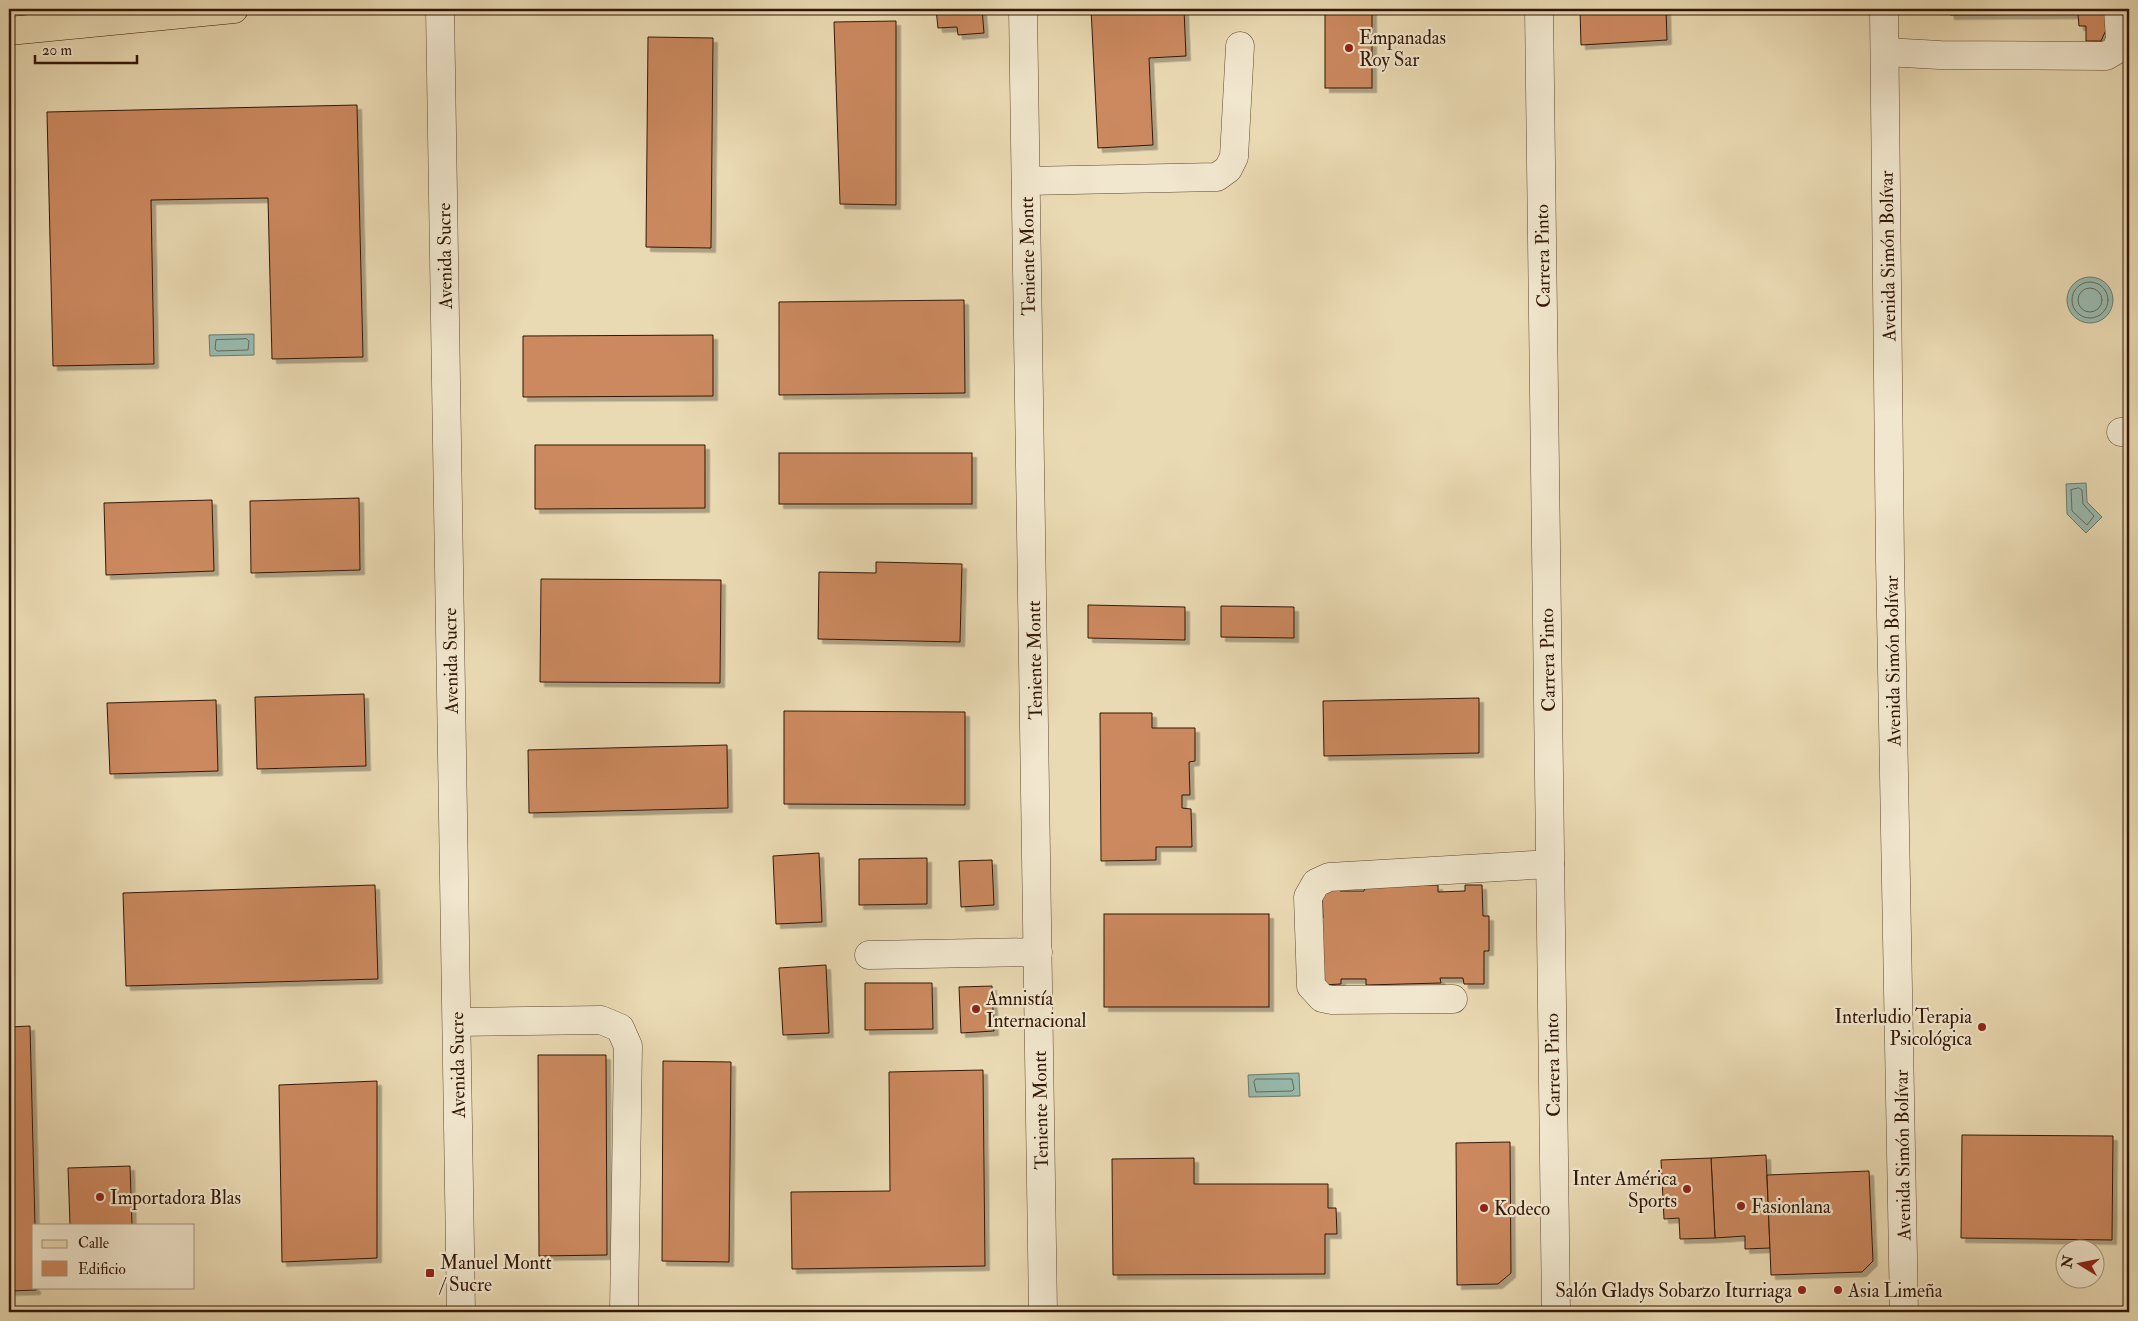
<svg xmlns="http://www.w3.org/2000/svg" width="2138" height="1321" viewBox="0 0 2138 1321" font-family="'IM FELL Double Pica',serif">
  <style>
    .water { fill: #98baae; stroke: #6f796b }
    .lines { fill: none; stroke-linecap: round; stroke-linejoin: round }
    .shore { stroke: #65685a; stroke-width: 1 }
    .building { fill: #cc895f; stroke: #321707; filter: url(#shadow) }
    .minor-casing { stroke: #604832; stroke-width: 29 }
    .major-casing { stroke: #321707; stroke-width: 29 }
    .minor { stroke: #f1e7ce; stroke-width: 28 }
    .major { stroke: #eadab3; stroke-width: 28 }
    .poi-dot { fill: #8f2418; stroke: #f1e7ce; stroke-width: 2 }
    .labels { text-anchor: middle; stroke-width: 4.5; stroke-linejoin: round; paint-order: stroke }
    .poi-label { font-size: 19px; fill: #321707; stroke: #f1e7ce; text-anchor: start }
    .street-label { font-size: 19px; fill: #321707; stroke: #f1e7ce }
  </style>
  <defs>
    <filter id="shadow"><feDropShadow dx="4.5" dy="4.5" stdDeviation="0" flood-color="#0004"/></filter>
  </defs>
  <rect width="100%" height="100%" fill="#eadab3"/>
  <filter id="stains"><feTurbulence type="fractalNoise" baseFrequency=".004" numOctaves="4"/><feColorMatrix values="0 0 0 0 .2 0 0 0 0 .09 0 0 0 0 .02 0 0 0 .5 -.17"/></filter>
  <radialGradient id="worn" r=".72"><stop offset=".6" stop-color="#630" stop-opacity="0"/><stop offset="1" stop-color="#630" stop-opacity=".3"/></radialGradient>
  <g class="water">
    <circle cx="2090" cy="300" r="23"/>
    <path d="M 254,334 L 254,355 L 210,356 L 209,335 Z"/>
    <path d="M 2086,483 L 2087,502 L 2102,517 L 2086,533 L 2067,514 L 2066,484 Z"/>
    <path d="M 1299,1073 L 1300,1096 L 1249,1097 L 1248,1075 Z"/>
  </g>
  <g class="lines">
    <g class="shore">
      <circle cx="2090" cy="300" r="18"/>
      <circle cx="2090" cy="300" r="12"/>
      <path d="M 247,339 L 249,341 L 248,350 L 217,351 L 215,349 L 216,340 Z"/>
      <path d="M 2079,488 L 2082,490 L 2083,504 L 2094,516 L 2087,525 L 2072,511 L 2071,490 Z"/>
      <path d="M 1256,1079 L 1292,1079 L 1294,1089 L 1292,1091 L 1256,1092 L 1254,1082 Z"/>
    </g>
  </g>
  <g class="building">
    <path d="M 936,9 L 982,9 L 984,33 L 958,35 L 957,27 L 938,28 Z"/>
    <path d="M 1091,9 L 1184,9 L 1186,56 L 1149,58 L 1153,145 L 1098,148 Z"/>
    <rect x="1325" y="9" width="47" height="79"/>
    <path d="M 1580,9 L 1666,9 L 1667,40 L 1581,45 Z"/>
    <path d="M 1949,9 L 2105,9 L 2106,30 L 2101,41 L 2086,41 L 2086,26 L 2079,26 L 2078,14 L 1950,15 Z"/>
    <path d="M 896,21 L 896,205 L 840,204 L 834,22 Z"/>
    <path d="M 648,37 L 713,38 L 711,248 L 646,247 Z"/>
    <path d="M 357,105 L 363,357 L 272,359 L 268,198 L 151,200 L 154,364 L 53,366 L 47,112 Z"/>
    <path d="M 964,300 L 965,393 L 779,395 L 779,302 Z"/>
    <path d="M 713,335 L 713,396 L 523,397 L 523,336 Z"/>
    <path d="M 535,445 L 705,445 L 705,508 L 535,509 Z"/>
    <rect x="779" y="453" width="193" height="51"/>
    <path d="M 359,498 L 360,570 L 251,573 L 250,501 Z"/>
    <path d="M 212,500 L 214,571 L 106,575 L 104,503 Z"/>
    <path d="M 876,562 L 962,564 L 960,642 L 818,639 L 819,572 L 876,573 Z"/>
    <path d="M 541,579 L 721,580 L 720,683 L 540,682 Z"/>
    <path d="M 1088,605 L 1185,607 L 1185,640 L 1088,638 Z"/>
    <path d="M 1221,606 L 1294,607 L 1294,638 L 1221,637 Z"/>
    <path d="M 364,694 L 366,766 L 257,769 L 255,697 Z"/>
    <path d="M 1479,698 L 1479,753 L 1324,756 L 1323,701 Z"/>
    <path d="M 216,700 L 218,771 L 110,774 L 107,703 Z"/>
    <path d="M 784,711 L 965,712 L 965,805 L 784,804 Z"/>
    <path d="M 1100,713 L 1152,713 L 1152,728 L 1195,728 L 1195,761 L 1189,762 L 1190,795 L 1182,795 L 1182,808 L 1191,809 L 1192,847 L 1156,847 L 1156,860 L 1101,861 Z"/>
    <path d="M 727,745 L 728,808 L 529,813 L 528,750 Z"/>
    <path d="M 819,853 L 822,922 L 776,924 L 773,856 Z"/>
    <path d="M 927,858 L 927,904 L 859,905 L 859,859 Z"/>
    <path d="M 992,860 L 994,905 L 961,907 L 959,861 Z"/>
    <path d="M 375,885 L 378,979 L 126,986 L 123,893 Z"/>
    <path d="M 1438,885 L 1438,892 L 1465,891 L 1465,885 L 1482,885 L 1483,916 L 1489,916 L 1489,951 L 1484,951 L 1484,984 L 1464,984 L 1463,978 L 1440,978 L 1441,983 L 1366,985 L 1366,979 L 1341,979 L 1341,984 L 1323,985 L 1318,918 L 1323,918 L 1322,887 L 1340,887 L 1340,891 L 1364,891 L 1365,887 Z"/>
    <rect x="1104" y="914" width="165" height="93"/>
    <path d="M 826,965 L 829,1033 L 783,1035 L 779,968 Z"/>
    <path d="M 865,983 L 932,983 L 933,1029 L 865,1030 Z"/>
    <path d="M 992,986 L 994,1031 L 961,1033 L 959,987 Z"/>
    <path d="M 30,1026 L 35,1225 L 34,1287 L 36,1287 L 36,1290 L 9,1291 L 9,1027 Z"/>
    <path d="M 538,1055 L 606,1055 L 607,1255 L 539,1256 Z"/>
    <path d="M 663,1061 L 731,1062 L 729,1262 L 662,1261 Z"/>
    <path d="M 983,1070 L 985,1266 L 792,1269 L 791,1192 L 890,1191 L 889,1072 Z"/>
    <path d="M 377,1081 L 377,1258 L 282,1262 L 279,1085 Z"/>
    <path d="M 1962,1135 L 2113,1136 L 2112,1240 L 1961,1238 Z"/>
    <path d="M 1510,1142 L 1511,1273 L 1498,1284 L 1457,1285 L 1456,1143 Z"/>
    <path d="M 1766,1155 L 1770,1248 L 1745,1249 L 1745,1236 L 1715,1238 L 1711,1158 Z"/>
    <path d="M 1194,1158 L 1194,1184 L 1328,1184 L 1328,1208 L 1336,1208 L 1337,1234 L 1325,1234 L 1325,1274 L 1113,1275 L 1112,1159 Z"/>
    <path d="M 1711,1158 L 1715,1238 L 1680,1239 L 1679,1218 L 1664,1219 L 1661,1160 Z"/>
    <path d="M 130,1166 L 132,1225 L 70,1225 L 68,1168 Z"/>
    <path d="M 1869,1171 L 1873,1261 L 1862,1272 L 1771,1275 L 1767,1175 Z"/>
  </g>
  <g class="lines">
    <defs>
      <g id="minor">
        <path d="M 440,9 L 461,1312"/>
        <path d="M 1023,9 L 1043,1312"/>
        <path d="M 1539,9 L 1556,1312"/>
        <path d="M 1884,9 L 1890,560 L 1904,1312"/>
        <path d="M 1885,52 L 1940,55 L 2106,56 L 2116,50 L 2120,39 L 2118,9"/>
        <path d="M 1026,181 L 1217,177 L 1228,169 L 1234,157 L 1240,46"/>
        <path d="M 2121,432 L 2129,432"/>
        <path d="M 869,955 L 1038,952"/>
        <path d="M 1453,999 L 1332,1000 L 1322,998 L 1311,986 L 1308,897 L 1316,883 L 1329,877 L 1550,864"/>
        <path d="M 457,1022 L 601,1020 L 620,1028 L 628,1046 L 624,1312"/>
      </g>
      <path id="major" d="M 9,31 L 234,9"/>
    </defs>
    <use href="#minor" class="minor-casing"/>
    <use href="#major" class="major-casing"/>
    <use href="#minor" class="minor"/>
    <use href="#major" class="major"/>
  </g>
  <g class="poi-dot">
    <circle cx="1349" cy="48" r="5"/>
    <circle cx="976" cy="1009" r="5"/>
    <circle cx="1982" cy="1027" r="5"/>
    <circle cx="1687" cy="1189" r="5"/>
    <circle cx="100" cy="1197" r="5"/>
    <circle cx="1741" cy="1206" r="5"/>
    <circle cx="1484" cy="1208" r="5"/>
    <rect x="425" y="1268" width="10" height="10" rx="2.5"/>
    <circle cx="1802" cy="1290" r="5"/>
    <circle cx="1838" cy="1290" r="5"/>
  </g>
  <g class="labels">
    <g class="poi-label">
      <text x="1359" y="44">Empanadas<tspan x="1359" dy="22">Roy Sar</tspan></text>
      <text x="986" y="1005">Amnistía<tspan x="986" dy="22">Internacional</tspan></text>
      <text x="1972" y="1023" text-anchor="end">Interludio Terapia<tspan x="1972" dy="22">Psicológica</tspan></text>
      <text x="1677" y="1185" text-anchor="end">Inter América<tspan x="1677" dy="22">Sports</tspan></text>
      <text x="110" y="1204">Importadora Blas</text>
      <text x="1751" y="1213">Fasionlana</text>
      <text x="1494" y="1215">Kodeco</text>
      <text x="440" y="1269">Manuel Montt<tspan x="440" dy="22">/ Sucre</tspan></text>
      <text x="1792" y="1297" text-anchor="end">Salón Gladys Sobarzo Iturriaga</text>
      <text x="1848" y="1297">Asia Limeña</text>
    </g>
    <g class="street-label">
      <text transform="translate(444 256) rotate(-91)" y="7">Avenida Sucre</text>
      <text transform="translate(1027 256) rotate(-91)" y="7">Teniente Montt</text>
      <text transform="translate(1542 256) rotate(-91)" y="7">Carrera Pinto</text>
      <text transform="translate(1887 256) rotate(-91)" y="7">Avenida Simón Bolívar</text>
      <text transform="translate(1034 660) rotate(-91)" y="7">Teniente Montt</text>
      <text transform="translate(1547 660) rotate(-91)" y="7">Carrera Pinto</text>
      <text transform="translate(450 661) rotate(-91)" y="7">Avenida Sucre</text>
      <text transform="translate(1892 661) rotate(-91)" y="7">Avenida Simón Bolívar</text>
      <text transform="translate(457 1065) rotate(-91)" y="7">Avenida Sucre</text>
      <text transform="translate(1552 1065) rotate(-91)" y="7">Carrera Pinto</text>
      <text transform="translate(1040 1110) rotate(-91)" y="7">Teniente Montt</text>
      <text transform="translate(1902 1155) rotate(-91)" y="7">Avenida Simón Bolívar</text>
    </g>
  </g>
  <rect width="2138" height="1321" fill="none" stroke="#eadab3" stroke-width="30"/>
  <rect x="10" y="10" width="2118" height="1301" fill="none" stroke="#321707" stroke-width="2.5"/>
  <rect x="15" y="15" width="2108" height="1291" fill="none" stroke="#321707"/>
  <rect x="32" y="1224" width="162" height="65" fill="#f1e7ce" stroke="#a5947e"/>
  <rect x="42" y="1240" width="25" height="8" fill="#eadab3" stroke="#a5947e"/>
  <text x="78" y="1248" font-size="15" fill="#321707">Calle</text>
  <rect x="42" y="1261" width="25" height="15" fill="#cc895f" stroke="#a5947e"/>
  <text x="78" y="1274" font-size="15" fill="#321707">Edificio</text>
  <g transform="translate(2080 1264) rotate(280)"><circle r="24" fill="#f1e7ce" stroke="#a5947e"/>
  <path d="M0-4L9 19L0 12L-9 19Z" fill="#8f2418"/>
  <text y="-8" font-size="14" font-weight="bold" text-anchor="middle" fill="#321707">N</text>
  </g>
  <path d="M35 55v8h102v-8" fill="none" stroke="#321707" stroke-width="2.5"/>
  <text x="42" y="55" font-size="15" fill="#321707" stroke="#f1e7ce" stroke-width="4" paint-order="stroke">20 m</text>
  <rect width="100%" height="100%" filter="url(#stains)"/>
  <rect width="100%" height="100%" fill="url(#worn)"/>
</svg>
